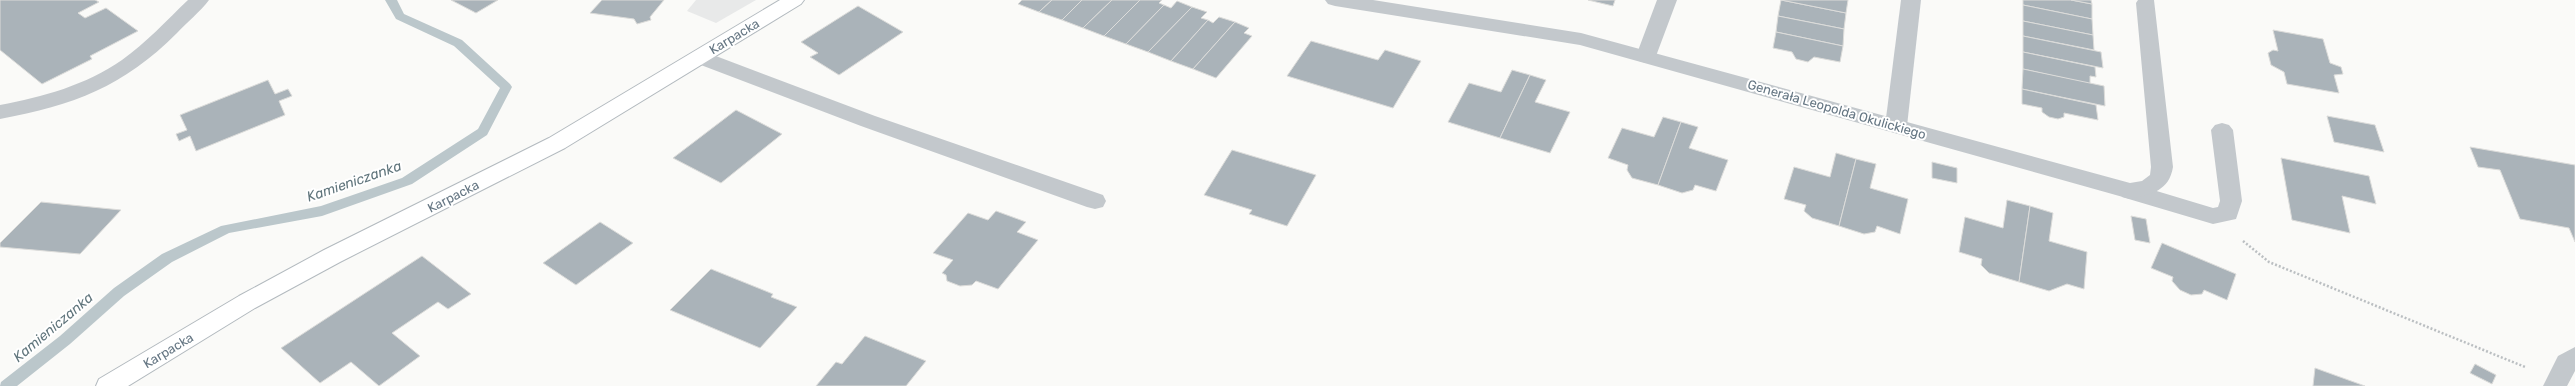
<svg xmlns="http://www.w3.org/2000/svg" width="2575" height="386" viewBox="0 0 2575 386" font-family="Rubik,sans-serif">
  <style>
    .built { fill: #e8e9e9 }
    .lines { fill: none; stroke-linecap: round; stroke-linejoin: round }
    .stream { fill: #bbc7cb; fill-rule: evenodd }
    .building { fill: #aab3b9; stroke: #dcdcda }
    .secondary-casing { stroke: #b3babf; stroke-width: 2 }
    .path { stroke: #bbbfc2; stroke-width: 2.5; stroke-dasharray: 2 2; stroke-linecap: butt }
    .lane { fill: #c3c8cc; fill-rule: evenodd }
    .street { fill: #c3c8cc; fill-rule: evenodd }
    .secondary { fill: #fff; fill-rule: evenodd }
    .labels { text-anchor: middle; stroke-width: 4; stroke-linejoin: round; paint-order: stroke }
    .street-label { font-size: 13px; fill: #657683; stroke: #fff }
    .water-label { font-size: 14px; font-style: italic; fill: #60757c; stroke: #fff }
  </style>
  <rect width="100%" height="100%" fill="#fafaf8"/>
  <path class="built" d="M 696,0 L 756,0 L 716,23 L 687,11 Z"/>
  <g class="lines">
    <path class="stream" d="M 385,0 L 397,0 L 404,14 L 462,40 L 510,84 L 512,87 L 487,135 L 412,184 L 322,216 L 229,233 L 172,262 L 124,296 L 70,344 L 17,386 L 0,386 L 1,382 L 60,336 L 114,288 L 162,254 L 221,226 L 321,206 L 402,178 L 478,129 L 500,88 L 454,46 L 396,19 Z"/>
  </g>
  <g class="building">
    <path d="M 0,0 L 95,0 L 99,2 L 78,13 L 85,18 L 106,8 L 138,31 L 90,56 L 92,59 L 42,84 L 0,50 Z"/>
    <path d="M 451,0 L 498,0 L 476,13 Z"/>
    <path d="M 602,0 L 664,0 L 650,17 L 651,20 L 637,24 L 634,19 L 590,13 Z"/>
    <path d="M 1022,0 L 1052,0 L 1039,12 L 1018,4 Z"/>
    <path d="M 1052,0 L 1082,0 L 1062,20 L 1039,12 Z"/>
    <path d="M 1082,0 L 1112,0 L 1083,28 L 1062,20 Z"/>
    <path d="M 1112,0 L 1140,0 L 1104,36 L 1083,28 Z"/>
    <path d="M 1140,0 L 1162,0 L 1159,3 L 1164,5 L 1126,44 L 1104,36 Z"/>
    <path d="M 1588,0 L 1615,0 L 1613,6 Z"/>
    <path d="M 1781,0 L 1846,13 L 1844,29 L 1778,16 Z"/>
    <path d="M 1781,0 L 1848,0 L 1846,13 Z"/>
    <path d="M 2023,0 L 2071,0 L 2092,4 L 2092,19 L 2023,5 Z"/>
    <path d="M 2071,0 L 2091,0 L 2092,4 Z"/>
    <path d="M 1177,1 L 1192,7 L 1148,52 L 1126,44 L 1164,5 L 1171,8 Z"/>
    <path d="M 2023,5 L 2092,19 L 2093,35 L 2023,21 Z"/>
    <path d="M 858,6 L 903,32 L 839,75 L 810,57 L 818,53 L 801,42 Z"/>
    <path d="M 1192,7 L 1207,12 L 1201,18 L 1208,20 L 1171,61 L 1148,52 Z"/>
    <path d="M 1778,16 L 1844,29 L 1843,46 L 1776,32 Z"/>
    <path d="M 1219,17 L 1235,22 L 1193,69 L 1171,61 L 1208,20 L 1213,23 Z"/>
    <path d="M 2023,21 L 2093,35 L 2094,50 L 2023,36 Z"/>
    <path d="M 1235,22 L 1249,28 L 1244,33 L 1252,36 L 1216,78 L 1193,69 Z"/>
    <path d="M 2273,30 L 2323,39 L 2330,63 L 2341,67 L 2343,74 L 2334,75 L 2339,93 L 2287,84 L 2284,72 L 2271,65 L 2268,53 L 2273,50 L 2278,51 Z"/>
    <path d="M 1776,32 L 1843,46 L 1840,62 L 1814,57 L 1808,62 L 1796,59 L 1792,52 L 1773,48 Z"/>
    <path d="M 2023,36 L 2101,52 L 2103,68 L 2023,52 Z"/>
    <path d="M 1311,41 L 1378,60 L 1385,50 L 1421,61 L 1393,108 L 1287,76 Z"/>
    <path d="M 2023,52 L 2095,67 L 2096,77 L 2090,76 L 2090,84 L 2023,69 Z"/>
    <path d="M 2023,69 L 2104,86 L 2105,106 L 2022,89 Z"/>
    <path d="M 1512,70 L 1530,75 L 1500,138 L 1448,122 L 1469,83 L 1501,92 Z"/>
    <path d="M 1530,75 L 1546,80 L 1535,102 L 1570,112 L 1550,153 L 1500,138 Z"/>
    <path d="M 268,80 L 275,94 L 288,89 L 292,96 L 279,101 L 285,115 L 196,151 L 190,136 L 179,141 L 176,134 L 187,130 L 180,115 Z"/>
    <path d="M 2022,89 L 2096,105 L 2098,120 L 2064,113 L 2064,117 L 2058,119 L 2049,117 L 2042,112 L 2042,108 L 2022,104 Z"/>
    <path d="M 736,110 L 782,134 L 721,183 L 673,158 Z"/>
    <path d="M 2327,116 L 2375,125 L 2384,152 L 2334,142 Z"/>
    <path d="M 1663,117 L 1681,122 L 1658,185 L 1632,178 L 1627,170 L 1628,165 L 1608,158 L 1622,128 L 1654,137 Z"/>
    <path d="M 1681,122 L 1698,127 L 1689,148 L 1728,160 L 1716,191 L 1695,185 L 1693,190 L 1682,193 L 1658,185 Z"/>
    <path d="M 2470,147 L 2575,165 L 2575,242 L 2569,228 L 2520,219 L 2500,170 L 2478,167 Z"/>
    <path d="M 1232,150 L 1316,175 L 1287,226 L 1249,214 L 1252,210 L 1204,195 Z"/>
    <path d="M 1836,153 L 1856,159 L 1839,226 L 1812,218 L 1804,211 L 1806,205 L 1784,199 L 1794,167 L 1830,177 Z"/>
    <path d="M 2281,158 L 2369,176 L 2376,204 L 2342,196 L 2350,233 L 2292,220 Z"/>
    <path d="M 1856,159 L 1876,164 L 1870,188 L 1908,199 L 1900,234 L 1877,226 L 1875,232 L 1864,234 L 1839,226 Z"/>
    <path d="M 1932,162 L 1957,168 L 1957,183 L 1932,178 Z"/>
    <path d="M 2007,200 L 2030,206 L 2019,282 L 1989,273 L 1981,265 L 1982,259 L 1959,252 L 1965,217 L 2003,228 Z"/>
    <path d="M 41,202 L 121,210 L 80,254 L 0,247 L 0,243 Z"/>
    <path d="M 2030,206 L 2053,213 L 2049,241 L 2087,252 L 2084,289 L 2067,284 L 2049,291 L 2019,282 Z"/>
    <path d="M 996,211 L 1026,222 L 1017,232 L 1038,240 L 998,289 L 976,281 L 972,285 L 960,286 L 947,281 L 946,275 L 942,273 L 953,260 L 933,253 L 968,213 L 988,220 Z"/>
    <path d="M 2131,216 L 2146,219 L 2150,243 L 2135,240 Z"/>
    <path d="M 600,222 L 633,243 L 576,285 L 543,263 Z"/>
    <path d="M 2162,243 L 2236,274 L 2227,300 L 2204,290 L 2202,294 L 2191,295 L 2180,290 L 2172,281 L 2173,277 L 2151,268 Z"/>
    <path d="M 422,256 L 471,294 L 448,309 L 438,302 L 392,333 L 420,356 L 379,386 L 351,362 L 320,383 L 281,348 Z"/>
    <path d="M 711,269 L 773,294 L 771,297 L 797,307 L 760,348 L 670,310 Z"/>
    <path d="M 865,336 L 926,361 L 906,386 L 816,386 L 836,362 L 842,364 Z"/>
    <path d="M 2475,364 L 2496,375 L 2492,384 L 2470,373 Z"/>
    <path d="M 2315,368 L 2365,386 L 2313,386 Z"/>
  </g>
  <g class="lines">
    <defs>
      <path id="secondary" d="M 780,0 L 804,0 L 801,4 L 565,148 L 340,262 L 255,308 L 128,386 L 96,386 L 99,379 L 239,296 L 324,250 L 549,138 Z"/>
    </defs>
    <use href="#secondary" class="secondary-casing"/>
    <path class="path" d="M 2243,241 L 2269,262 L 2525,367"/>
    <g class="lane">
      <path d="M 188,0 L 209,0 C 200,12 187,22 177,33 C 123,87 74,105 0,119 L 0,105 C 43,97 86,85 122,60 C 146,43 167,20 188,0 Z"/>
      <path d="M 1657,0 L 1677,0 L 1656,56 L 1653,61 L 1646,63 L 1639,61 L 1636,56 Z"/>
      <path d="M 1901,0 L 1921,0 L 1907,126 L 1903,131 L 1896,133 L 1889,131 L 1885,126 Z"/>
      <path d="M 700,50 L 875,116 L 1103,195 L 1106,201 L 1103,207 L 1095,209 L 1087,207 L 861,126 L 693,62 L 690,57 L 693,52 Z"/>
      <path d="M 2222,123 L 2229,125 L 2233,130 L 2242,201 L 2236,219 L 2213,224 L 2122,197 L 2119,191 L 2122,185 L 2130,183 L 2213,208 L 2218,207 L 2220,201 L 2211,130 L 2215,125 Z"/>
    </g>
    <g class="street">
      <path d="M 1325,0 L 1373,0 L 1581,33 L 2130,183 L 2142,181 L 2150,175 L 2151,167 L 2136,3 L 2138,0 L 2154,0 L 2173,167 C 2169,191 2152,194 2130,199 L 1580,45 L 1335,6 L 1328,4 Z"/>
      <path d="M 2575,347 L 2575,371 L 2567,386 L 2543,386 L 2558,356 Z"/>
    </g>
    <use href="#secondary" class="secondary"/>
  </g>
  <g class="labels">
    <g class="street-label">
      <text transform="translate(734 36) rotate(-31)" y="5">Karpacka</text>
      <text transform="translate(1837 109) rotate(16)" y="5">Generała Leopolda Okulickiego</text>
      <text transform="translate(453 196) rotate(-27)" y="5">Karpacka</text>
      <text transform="translate(168 350) rotate(-31)" y="5">Karpacka</text>
    </g>
    <g class="water-label">
      <text transform="translate(354 181) rotate(-19)" y="5">Kamieniczanka</text>
      <text transform="translate(53 327) rotate(-40)" y="5">Kamieniczanka</text>
    </g>
  </g>
</svg>
